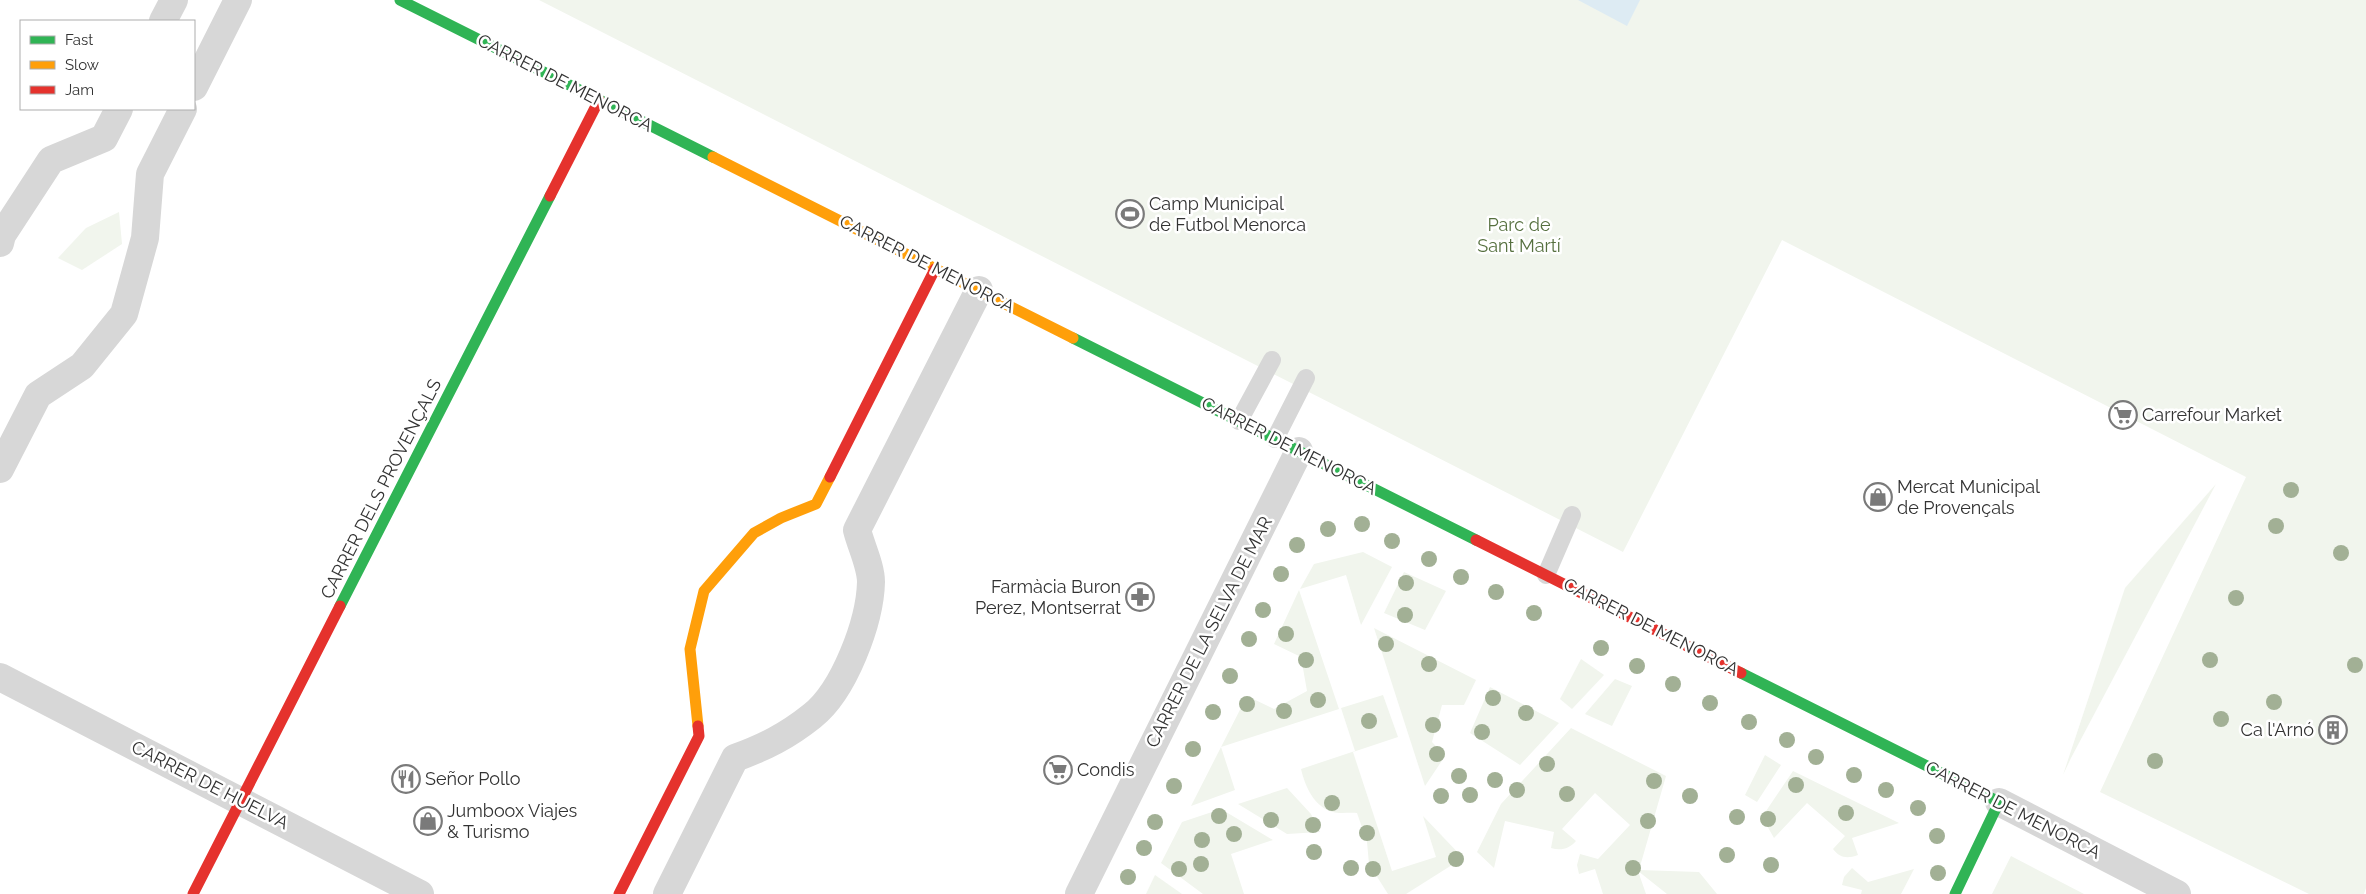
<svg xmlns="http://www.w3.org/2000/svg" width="2366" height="894" viewBox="0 0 2366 894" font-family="Raleway,sans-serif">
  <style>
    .green { fill: #f1f5ed }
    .water { fill: #ddebf3 }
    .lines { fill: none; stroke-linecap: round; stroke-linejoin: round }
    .lane { stroke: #d7d7d7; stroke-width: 18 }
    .street { stroke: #d7d7d7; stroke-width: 28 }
    .fast { stroke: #30b455; stroke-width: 11 }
    .slow { stroke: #ff9f0a; stroke-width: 11 }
    .jam { stroke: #e5322d; stroke-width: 11 }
    .tree { fill: #a2b095 }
    .labels { text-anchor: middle; stroke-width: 5; stroke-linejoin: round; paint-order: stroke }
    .street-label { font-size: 18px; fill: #333; stroke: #fff }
    .poi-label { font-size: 18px; fill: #333; stroke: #fff; text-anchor: start }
    .park-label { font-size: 18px; fill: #56703f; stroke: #fff }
  </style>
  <rect width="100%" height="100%" fill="#fff"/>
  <g class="green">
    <path d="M 539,0 L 2366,0 L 2366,888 L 2364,894 L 2309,894 L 2100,792 L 2246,477 L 1782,240 L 1623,552 Z"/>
    <path d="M 119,212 L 122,244 L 82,270 L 58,258 L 86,228 Z"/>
    <path d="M 2216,484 L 2071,758 L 2063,775 L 2125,588 Z"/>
    <path d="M 1363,552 L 1392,567 L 1361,625 L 1346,575 L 1300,589 L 1314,564 Z"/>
    <path d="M 1404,572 L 1446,591 L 1425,630 L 1384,613 Z"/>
    <path d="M 1299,590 L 1339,709 L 1221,747 L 1235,790 L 1191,806 L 1247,696 L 1274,709 L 1307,691 L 1301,657 L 1274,644 Z"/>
    <path d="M 1374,628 L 1476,680 L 1464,705 L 1442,705 L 1432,742 L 1445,756 L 1425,786 Z"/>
    <path d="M 1581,659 L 1604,675 L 1572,709 L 1560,699 Z"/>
    <path d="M 1615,679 L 1632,686 L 1612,726 L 1585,714 Z"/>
    <path d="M 1490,687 L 1559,723 L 1520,765 L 1470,733 Z"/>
    <path d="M 1383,695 L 1398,737 L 1353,752 L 1392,871 L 1436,857 L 1423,816 L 1463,858 L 1406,894 L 1388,894 L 1369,864 L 1367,842 L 1357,813 C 1350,812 1340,814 1333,812 C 1314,807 1305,786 1301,769 L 1355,751 L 1341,708 Z"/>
    <path d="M 1571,728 L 1666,776 L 1639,870 L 1699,872 L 1717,894 L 1667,894 L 1638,871 L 1646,894 L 1603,894 L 1595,869 L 1579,874 L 1577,865 L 1580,854 L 1598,859 L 1630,825 L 1595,793 L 1562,829 L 1576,841 C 1569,849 1561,851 1551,848 L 1554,832 L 1505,821 L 1494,868 L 1477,852 L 1501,804 Z"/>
    <path d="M 1765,755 L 1781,765 L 1757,802 L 1745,795 Z"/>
    <path d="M 1793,771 L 1899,823 L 1852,838 L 1858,855 C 1847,859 1840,858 1833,849 L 1845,836 L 1807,803 L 1774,838 L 1762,817 Z"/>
    <path d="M 1287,788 L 1311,814 L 1320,832 L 1287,834 L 1238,804 Z"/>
    <path d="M 1221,809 L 1273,840 L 1231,854 L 1244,894 L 1203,894 L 1161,863 L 1182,822 Z"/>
    <path d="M 2011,856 L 2084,894 L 1992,894 Z"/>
    <path d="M 1852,868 L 1868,882 L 1914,869 L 1901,894 L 1861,894 L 1862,890 L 1842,885 L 1844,877 Z"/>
    <path d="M 1155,875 L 1182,894 L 1146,894 Z"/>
  </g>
  <path class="water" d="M 1578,0 L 1640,0 L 1627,26 Z"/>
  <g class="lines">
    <g class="lane">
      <path d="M 1239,421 L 1272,360"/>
      <path d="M 1275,439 L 1306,378"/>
      <path d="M 1546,575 L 1572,515"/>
    </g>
    <g class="street">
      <path d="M 163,21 L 174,0"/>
      <path d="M 194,87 L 238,0"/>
      <path d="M 0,243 L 2,235 L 51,160 L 104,138 L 119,109"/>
      <path d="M 0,469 L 38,395 L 82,366 L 124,314 L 145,238 L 150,174 L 183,109"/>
      <path d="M 0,677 L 420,894"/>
      <path d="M 1999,802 L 2177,894"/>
      <path d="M 667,894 L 735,758 C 765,747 787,736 812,716 C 844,691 870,622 871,582 C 871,566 861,546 857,530 L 979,290"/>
      <path d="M 1079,894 L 1299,451"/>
    </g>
    <g class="fast">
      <path d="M 400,0 L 713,157"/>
      <path d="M 1073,338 L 1476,540"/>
      <path d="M 340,606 L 550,196"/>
      <path d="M 1741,673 L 1999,802 L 1955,894"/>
    </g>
    <g class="slow">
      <path d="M 713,157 L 1073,338"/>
      <path d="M 698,726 L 690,649 L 704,591 L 754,533 L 781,518 L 816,504 L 830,477"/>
    </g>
    <g class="jam">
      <path d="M 550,196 L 599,100"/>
      <path d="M 830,477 L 935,269"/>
      <path d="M 1476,540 L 1741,673"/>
      <path d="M 193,894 L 340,606"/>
      <path d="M 619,894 L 699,736 L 698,726"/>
    </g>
  </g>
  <g class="tree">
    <circle cx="2291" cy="490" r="8"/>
    <circle cx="1362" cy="524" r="8"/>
    <circle cx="2276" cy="526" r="8"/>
    <circle cx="1328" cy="529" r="8"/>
    <circle cx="1392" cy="541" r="8"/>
    <circle cx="1297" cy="545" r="8"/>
    <circle cx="2341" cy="553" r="8"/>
    <circle cx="1429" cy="559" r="8"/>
    <circle cx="1281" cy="574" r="8"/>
    <circle cx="1461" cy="577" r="8"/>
    <circle cx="1406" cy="583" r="8"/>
    <circle cx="1496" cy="592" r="8"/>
    <circle cx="2236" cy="598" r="8"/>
    <circle cx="1263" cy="610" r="8"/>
    <circle cx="1534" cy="613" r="8"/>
    <circle cx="1405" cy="615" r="8"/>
    <circle cx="1286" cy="634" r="8"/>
    <circle cx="1249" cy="639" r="8"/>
    <circle cx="1386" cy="644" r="8"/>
    <circle cx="1601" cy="648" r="8"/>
    <circle cx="1306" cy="660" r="8"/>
    <circle cx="2210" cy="660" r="8"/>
    <circle cx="1429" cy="664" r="8"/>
    <circle cx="2355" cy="665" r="8"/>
    <circle cx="1637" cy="666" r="8"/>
    <circle cx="1230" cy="676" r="8"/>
    <circle cx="1673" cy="684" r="8"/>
    <circle cx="1493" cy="698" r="8"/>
    <circle cx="1318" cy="700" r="8"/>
    <circle cx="2274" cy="702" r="8"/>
    <circle cx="1710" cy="703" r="8"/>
    <circle cx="1247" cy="704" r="8"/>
    <circle cx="1284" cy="711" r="8"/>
    <circle cx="1213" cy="712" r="8"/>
    <circle cx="1526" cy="713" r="8"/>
    <circle cx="2221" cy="719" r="8"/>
    <circle cx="1369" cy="721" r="8"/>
    <circle cx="1749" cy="722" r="8"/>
    <circle cx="1433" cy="725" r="8"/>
    <circle cx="1482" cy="732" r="8"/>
    <circle cx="1787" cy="740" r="8"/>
    <circle cx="1193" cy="749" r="8"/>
    <circle cx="1437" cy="754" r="8"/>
    <circle cx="1816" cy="757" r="8"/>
    <circle cx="2155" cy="761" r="8"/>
    <circle cx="1547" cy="764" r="8"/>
    <circle cx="1854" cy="775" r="8"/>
    <circle cx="1459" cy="776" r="8"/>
    <circle cx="1495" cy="780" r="8"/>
    <circle cx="1654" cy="781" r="8"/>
    <circle cx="1796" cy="785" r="8"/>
    <circle cx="1174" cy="786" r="8"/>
    <circle cx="1517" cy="790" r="8"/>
    <circle cx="1886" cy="790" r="8"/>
    <circle cx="1567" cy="794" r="8"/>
    <circle cx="1470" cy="795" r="8"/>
    <circle cx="1441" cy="796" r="8"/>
    <circle cx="1690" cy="796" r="8"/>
    <circle cx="1332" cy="803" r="8"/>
    <circle cx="1918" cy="808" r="8"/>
    <circle cx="1846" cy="813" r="8"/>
    <circle cx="1219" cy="816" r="8"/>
    <circle cx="1737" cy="817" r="8"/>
    <circle cx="1768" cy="819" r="8"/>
    <circle cx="1271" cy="820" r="8"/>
    <circle cx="1648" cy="821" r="8"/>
    <circle cx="1155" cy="822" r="8"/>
    <circle cx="1313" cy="825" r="8"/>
    <circle cx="1367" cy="833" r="8"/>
    <circle cx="1234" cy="834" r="8"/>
    <circle cx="1937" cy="836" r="8"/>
    <circle cx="1202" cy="840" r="8"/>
    <circle cx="1144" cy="848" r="8"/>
    <circle cx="1314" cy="852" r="8"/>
    <circle cx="1727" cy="855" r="8"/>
    <circle cx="1456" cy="859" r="8"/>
    <circle cx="1201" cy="864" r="8"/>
    <circle cx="1771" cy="865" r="8"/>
    <circle cx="1351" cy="868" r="8"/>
    <circle cx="1633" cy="868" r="8"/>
    <circle cx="1179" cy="869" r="8"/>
    <circle cx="1373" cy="869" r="8"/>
    <circle cx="1938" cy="873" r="8"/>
    <circle cx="1128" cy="877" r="8"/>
  </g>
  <defs>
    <symbol id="stadium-ring" viewBox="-11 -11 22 22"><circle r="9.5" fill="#fff" stroke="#7a7a7a" stroke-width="1.5"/><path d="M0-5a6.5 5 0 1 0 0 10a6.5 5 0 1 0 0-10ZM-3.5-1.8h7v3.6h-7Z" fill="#7a7a7a"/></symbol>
    <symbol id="supermarket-ring" viewBox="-11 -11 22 22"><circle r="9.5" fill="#fff" stroke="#7a7a7a" stroke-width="1.5"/><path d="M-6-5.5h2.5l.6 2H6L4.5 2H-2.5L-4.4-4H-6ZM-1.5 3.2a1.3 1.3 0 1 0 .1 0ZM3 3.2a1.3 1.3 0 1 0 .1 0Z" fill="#7a7a7a"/></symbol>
    <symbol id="shop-ring" viewBox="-11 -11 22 22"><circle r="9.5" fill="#fff" stroke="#7a7a7a" stroke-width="1.5"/><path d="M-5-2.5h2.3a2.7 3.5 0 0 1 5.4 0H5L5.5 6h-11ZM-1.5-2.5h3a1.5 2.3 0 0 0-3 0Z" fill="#7a7a7a"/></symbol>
    <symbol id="pharmacy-ring" viewBox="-11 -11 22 22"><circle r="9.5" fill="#fff" stroke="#7a7a7a" stroke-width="1.5"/><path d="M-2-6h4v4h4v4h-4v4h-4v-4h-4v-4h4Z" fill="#7a7a7a"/></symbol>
    <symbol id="building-ring" viewBox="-11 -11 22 22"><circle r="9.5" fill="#fff" stroke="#7a7a7a" stroke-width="1.5"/><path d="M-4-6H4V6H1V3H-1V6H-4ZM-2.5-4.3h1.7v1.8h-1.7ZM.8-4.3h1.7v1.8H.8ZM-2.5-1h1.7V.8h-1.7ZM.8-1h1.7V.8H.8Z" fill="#7a7a7a"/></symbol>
    <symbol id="restaurant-ring" viewBox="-11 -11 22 22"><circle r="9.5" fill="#fff" stroke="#7a7a7a" stroke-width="1.5"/><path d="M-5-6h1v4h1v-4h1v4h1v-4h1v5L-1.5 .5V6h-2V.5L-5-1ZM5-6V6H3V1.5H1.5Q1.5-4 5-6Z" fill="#7a7a7a"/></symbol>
  </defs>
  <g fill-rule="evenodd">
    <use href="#stadium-ring" x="1114" y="198" width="32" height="32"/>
    <use href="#supermarket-ring" x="2107" y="399" width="32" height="32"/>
    <use href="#shop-ring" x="1862" y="481" width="32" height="32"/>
    <use href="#pharmacy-ring" x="1124" y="581" width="32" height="32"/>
    <use href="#building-ring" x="2317" y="714" width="32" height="32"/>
    <use href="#supermarket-ring" x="1042" y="754" width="32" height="32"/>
    <use href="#restaurant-ring" x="390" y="763" width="32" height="32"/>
    <use href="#shop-ring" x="412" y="805" width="32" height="32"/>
  </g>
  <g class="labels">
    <g class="street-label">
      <text transform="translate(565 83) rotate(27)" y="6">CARRER DE MENORCA</text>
      <text transform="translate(927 264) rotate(27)" y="6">CARRER DE MENORCA</text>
      <text transform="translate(1289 446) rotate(27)" y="6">CARRER DE MENORCA</text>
      <text transform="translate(381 489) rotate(-63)" y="6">CARRER DELS PROVENÇALS</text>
      <text transform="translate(1651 627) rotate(27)" y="6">CARRER DE MENORCA</text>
      <text transform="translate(1209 632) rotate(-63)" y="6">CARRER DE LA SELVA DE MAR</text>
      <text transform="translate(210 785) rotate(27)" y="6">CARRER DE HUELVA</text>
      <text transform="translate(2013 810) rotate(27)" y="6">CARRER DE MENORCA</text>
    </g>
    <g class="poi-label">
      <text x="1149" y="210">Camp Municipal<tspan x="1149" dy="21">de Futbol Menorca</tspan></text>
      <text x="2142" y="421">Carrefour Market</text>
      <text x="1897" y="493">Mercat Municipal<tspan x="1897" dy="21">de Provençals</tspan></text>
      <text x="1121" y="593" text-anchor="end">Farmàcia Buron<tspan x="1121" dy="21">Perez, Montserrat</tspan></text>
      <text x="2314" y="736" text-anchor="end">Ca l'Arnó</text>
      <text x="1077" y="776">Condis</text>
      <text x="425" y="785">Señor Pollo</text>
      <text x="447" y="817">Jumboox Viajes<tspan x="447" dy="21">&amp; Turismo</tspan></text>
    </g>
    <g class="park-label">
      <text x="1519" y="231">Parc de<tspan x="1519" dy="21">Sant Martí</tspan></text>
    </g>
  </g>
  <rect x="20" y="20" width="175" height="90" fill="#ffffff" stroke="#adadad"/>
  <rect x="30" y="36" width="25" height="8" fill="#30b455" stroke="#adadad"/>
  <text x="65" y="45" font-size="15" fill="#333333">Fast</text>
  <rect x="30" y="61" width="25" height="8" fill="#ff9f0a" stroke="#adadad"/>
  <text x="65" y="70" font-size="15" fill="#333333">Slow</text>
  <rect x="30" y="86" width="25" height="8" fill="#e5322d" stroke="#adadad"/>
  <text x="65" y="95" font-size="15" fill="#333333">Jam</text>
</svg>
